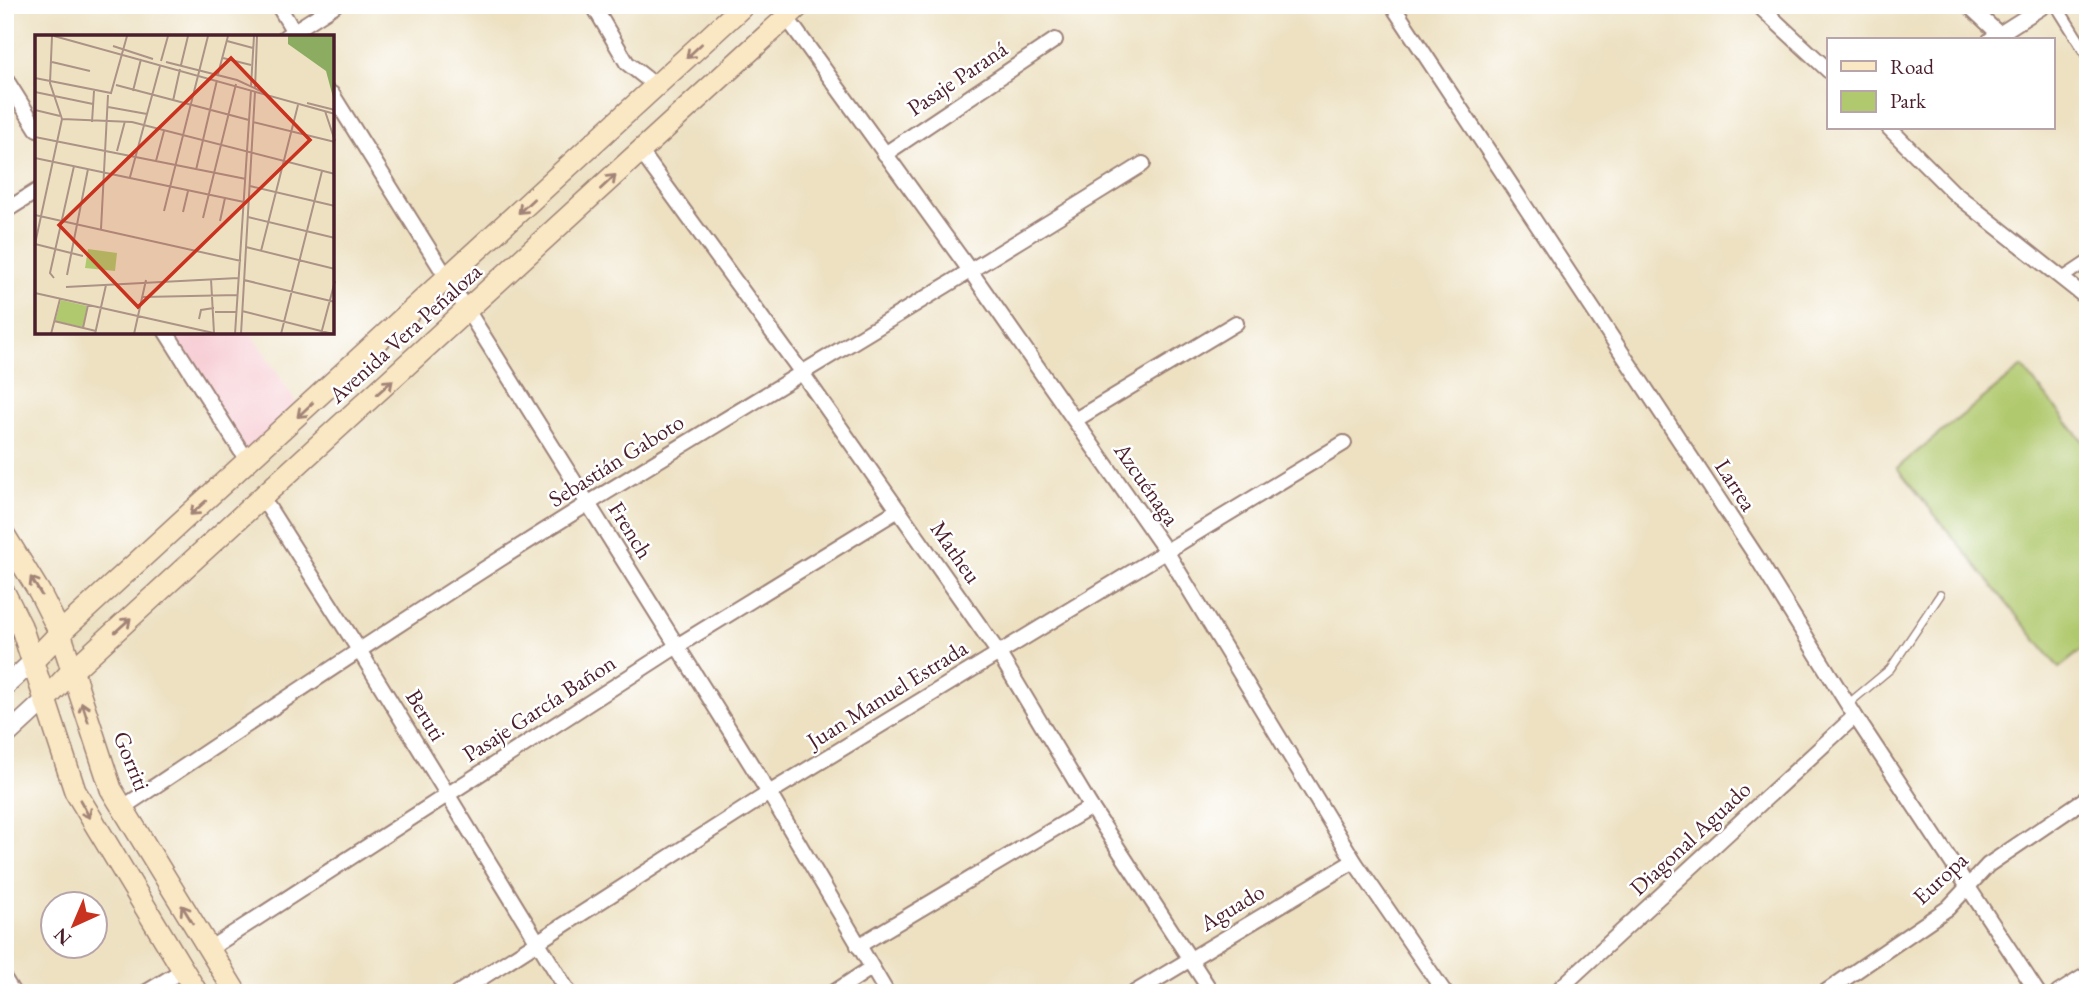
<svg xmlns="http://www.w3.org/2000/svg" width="2093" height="998" viewBox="0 0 2093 998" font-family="'EB Garamond',serif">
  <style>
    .built { fill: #f7cfd5 }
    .green { fill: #b1c96e; stroke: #7e744c; stroke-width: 2 }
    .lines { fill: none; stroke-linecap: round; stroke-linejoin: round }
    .service-casing { stroke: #9c8076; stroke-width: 10 }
    .pedestrian-casing { stroke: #9c8076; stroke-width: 14 }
    .minor-casing { stroke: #9c8076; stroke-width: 18 }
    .tertiary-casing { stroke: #9c8076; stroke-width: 21 }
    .secondary-casing { stroke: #9c8076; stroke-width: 24 }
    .service { stroke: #fff; stroke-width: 7 }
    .pedestrian { stroke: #fff; stroke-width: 10 }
    .minor { stroke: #fff; stroke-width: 14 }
    .tertiary { stroke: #fff; stroke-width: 18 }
    .secondary { stroke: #fae7c3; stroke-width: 21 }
    .oneway { stroke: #a28377 }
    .labels { text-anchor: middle; stroke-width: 5; stroke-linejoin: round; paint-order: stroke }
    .street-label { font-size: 23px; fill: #4a1f2b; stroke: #fff }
    .inset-road { fill: none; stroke: #ac9386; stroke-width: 2 }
    .view { fill: #c8321e; fill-opacity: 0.15; stroke: #c8321e; stroke-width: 3.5 }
    .inset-edge { fill: none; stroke: #4a1f2b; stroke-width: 3.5 }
  </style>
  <rect width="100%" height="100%" fill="#fff"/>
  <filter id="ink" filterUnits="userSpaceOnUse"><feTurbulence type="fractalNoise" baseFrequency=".0143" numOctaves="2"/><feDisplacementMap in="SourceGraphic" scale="14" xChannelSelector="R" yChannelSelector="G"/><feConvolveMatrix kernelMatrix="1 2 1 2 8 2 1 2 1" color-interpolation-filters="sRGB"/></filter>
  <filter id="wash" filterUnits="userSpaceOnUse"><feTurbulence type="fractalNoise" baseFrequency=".00686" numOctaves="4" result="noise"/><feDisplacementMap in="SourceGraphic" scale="28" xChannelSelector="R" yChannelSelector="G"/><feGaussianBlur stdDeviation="1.57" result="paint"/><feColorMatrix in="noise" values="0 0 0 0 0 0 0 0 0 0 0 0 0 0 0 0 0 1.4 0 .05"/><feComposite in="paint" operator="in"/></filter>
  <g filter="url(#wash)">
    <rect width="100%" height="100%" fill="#ede1c2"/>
    <path class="built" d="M 166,333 L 251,333 L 302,412 L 248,462 Z"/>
    <path class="green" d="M 2022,367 L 2088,447 L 2088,645 L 2059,668 L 1897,468 Z"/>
  </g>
  <g filter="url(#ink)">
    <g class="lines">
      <defs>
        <path id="service" d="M 1848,704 L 1890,669 L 1940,595"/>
        <g id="pedestrian">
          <path d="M 2056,5 L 2088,56"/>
          <path d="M 2061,279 L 2088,261"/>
        </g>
        <g id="minor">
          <path d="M 278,5 L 297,37"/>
          <path d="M 593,5 L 627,63 L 656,86"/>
          <path d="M 1392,5 L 1756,556 L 1855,716 L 2038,993"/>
          <path d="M 1758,5 L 1829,71"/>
          <path d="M 1968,5 L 1999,34"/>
          <path d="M 787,18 L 971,272 L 1166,551 L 1354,861 L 1445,993"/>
          <path d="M 285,37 L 335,5"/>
          <path d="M 1990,40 L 2045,5"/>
          <path d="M 5,78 L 37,129"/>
          <path d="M 332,94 L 769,793 L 887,993"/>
          <path d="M 1889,128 L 1953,192 L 2088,299"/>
          <path d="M 641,152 L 802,373 L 998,652 L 1091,807 L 1212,993"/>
          <path d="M 885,154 L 1055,40"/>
          <path d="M 5,211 L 37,191"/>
          <path d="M 166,332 L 248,462"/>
          <path d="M 1075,420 L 1236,323"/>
          <path d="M 263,499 L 359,650 L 569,993"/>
          <path d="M 122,808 C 277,705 431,601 589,503 C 773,389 960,279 1143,164"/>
          <path d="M 858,946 L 1091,807"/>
          <path d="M 209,949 L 677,646 L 898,510"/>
          <path d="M 5,980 L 13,993"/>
          <path d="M 145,993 L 183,970"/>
          <path d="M 458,993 L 769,793 L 1344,443"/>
          <path d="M 833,993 L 871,968"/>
          <path d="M 1134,993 L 1354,861"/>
          <path d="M 1555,993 L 1855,716"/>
          <path d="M 1824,993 L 1948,908 L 1988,865 L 2088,797"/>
          <path d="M 2058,993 L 2088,974"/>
        </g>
        <g id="tertiary">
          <path d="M 5,687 L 33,661"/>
          <path d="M 5,737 L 46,699"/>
        </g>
        <g id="secondary">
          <path d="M 5,536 L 40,593 L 60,633 L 111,789 L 236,993"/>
          <path d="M 5,594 L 21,626 L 75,791 L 197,993"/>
          <path d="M 33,661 L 60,633 L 744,5"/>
          <path d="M 46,699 L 72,671 L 800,5"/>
        </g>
      </defs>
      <use href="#service" class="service-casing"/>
      <use href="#pedestrian" class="pedestrian-casing"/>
      <use href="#minor" class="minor-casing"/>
      <use href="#tertiary" class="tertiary-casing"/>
      <use href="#secondary" class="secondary-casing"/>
      <use href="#service" class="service"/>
      <use href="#pedestrian" class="pedestrian"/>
      <use href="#minor" class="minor"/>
      <use href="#tertiary" class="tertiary"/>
      <use href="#secondary" class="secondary"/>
    </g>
    <defs><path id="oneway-shaft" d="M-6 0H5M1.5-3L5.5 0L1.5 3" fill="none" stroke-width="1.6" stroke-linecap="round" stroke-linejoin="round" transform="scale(1.75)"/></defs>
    <g class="oneway">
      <use href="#oneway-shaft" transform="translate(694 51) rotate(137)"/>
      <use href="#oneway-shaft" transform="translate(608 182) rotate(-43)"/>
      <use href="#oneway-shaft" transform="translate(526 206) rotate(137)"/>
      <use href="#oneway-shaft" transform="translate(385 387) rotate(-42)"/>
      <use href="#oneway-shaft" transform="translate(305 410) rotate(137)"/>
      <use href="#oneway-shaft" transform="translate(198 508) rotate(138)"/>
      <use href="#oneway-shaft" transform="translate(36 586) rotate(-121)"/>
      <use href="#oneway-shaft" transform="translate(123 625) rotate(-42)"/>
      <use href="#oneway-shaft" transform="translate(85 712) rotate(-108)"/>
      <use href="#oneway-shaft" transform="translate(85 809) rotate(61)"/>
      <use href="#oneway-shaft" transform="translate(187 914) rotate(-122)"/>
    </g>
  </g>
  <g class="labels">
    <g class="street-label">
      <text transform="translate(957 78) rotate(-34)" y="8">Pasaje Paraná</text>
      <text transform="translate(405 333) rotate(-42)" y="8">Avenida Vera Peñaloza</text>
      <text transform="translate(616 460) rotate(-32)" y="8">Sebastián Gaboto</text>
      <text transform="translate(1147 484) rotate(55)" y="8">Azcuénaga</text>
      <text transform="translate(1736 485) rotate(57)" y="8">Larrea</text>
      <text transform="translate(631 530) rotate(58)" y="8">French</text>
      <text transform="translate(956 552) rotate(55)" y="8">Matheu</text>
      <text transform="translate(887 694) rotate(-32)" y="8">Juan Manuel Estrada</text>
      <text transform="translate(539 708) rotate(-33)" y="8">Pasaje García Bañon</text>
      <text transform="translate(426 715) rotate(59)" y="8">Beruti</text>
      <text transform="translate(132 761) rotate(68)" y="8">Gorriti</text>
      <text transform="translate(1690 838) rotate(-43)" y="8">Diagonal Aguado</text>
      <text transform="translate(1940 878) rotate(-43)" y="8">Europa</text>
      <text transform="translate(1232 907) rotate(-31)" y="8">Aguado</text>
    </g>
  </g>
  <g transform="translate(35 35)">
    <rect width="299" height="299" fill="#ede1c2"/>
    <path d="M 53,214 L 82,218 L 80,236 L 50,233 ZM 26,265 L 52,271 L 48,292 L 20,286 Z" fill="#b1c96e"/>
    <path d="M 253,1 L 299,1 L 299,66 L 291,36 L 253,9 Z" fill="#8cad61"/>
    <path class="inset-road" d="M 19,1 L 300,79M 192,6 L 218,13M 78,11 L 118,24M 188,23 L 216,30M 126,26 L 133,1M 17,27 L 55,36M 131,27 L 202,45 L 228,57M 146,30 L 153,1M 183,39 L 193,1M 0,43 L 76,58 L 92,1M 81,50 L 214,85M 216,51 L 219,1M 220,54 L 222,1M 98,56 L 106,24M 0,57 L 58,69M 138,66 L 145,34M 272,68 L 300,75M 73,72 L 112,79M 0,75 L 25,81M 290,76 L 300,106M 27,84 L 97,87 L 300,139M 57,87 L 59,56M 218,87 L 300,107M 0,102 L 211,144M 82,116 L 90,86M 0,123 L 209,167M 121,126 L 129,96M 161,135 L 182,45M 95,142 L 125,31M 215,151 L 300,171M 129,176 L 173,1M 148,177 L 153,156M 0,180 L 206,226M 213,182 L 300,203M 168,183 L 201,49M 185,186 L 190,163M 66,194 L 73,60M 0,209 L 27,84 L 15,48 L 17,1M 0,209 L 48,221M 211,212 L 300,234M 226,216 L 263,70M 32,240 L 53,134M 19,243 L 15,238 L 39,131M 176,244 L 179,298M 209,245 L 300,267M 31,252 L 203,243M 0,258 L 183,299M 108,262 L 203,260M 207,276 L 298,299M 180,277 L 202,277M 164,284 L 166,275 L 179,273M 19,286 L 61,296M 48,293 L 53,270M 16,299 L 25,264M 60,299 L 71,250M 99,299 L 111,245M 200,299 L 216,55M 206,299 L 220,57M 246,299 L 287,136M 286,299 L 300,246"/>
    <path class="view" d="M 196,23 L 275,105 L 103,272 L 24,190 Z"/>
    <rect width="299" height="299" class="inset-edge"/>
  </g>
  <rect width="2093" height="998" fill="none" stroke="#fff" stroke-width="28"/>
  <rect x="1827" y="38" width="228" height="91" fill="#ffffff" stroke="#b7a5aa" stroke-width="2"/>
  <rect x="1841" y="61" width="35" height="10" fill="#fae7c3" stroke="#b7a5aa" stroke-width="2"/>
  <text x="1890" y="74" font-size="21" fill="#4a1f2b">Road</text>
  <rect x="1841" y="91" width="35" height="21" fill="#b1c96e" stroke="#b7a5aa" stroke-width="2"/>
  <text x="1890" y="108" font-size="21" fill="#4a1f2b">Park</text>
  <g transform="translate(74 925) rotate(224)"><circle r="33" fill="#ffffff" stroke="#b7a5aa" stroke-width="2"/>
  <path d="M0-5L12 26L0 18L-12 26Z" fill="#c8321e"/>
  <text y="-10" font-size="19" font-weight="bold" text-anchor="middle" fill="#4a1f2b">N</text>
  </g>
</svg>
